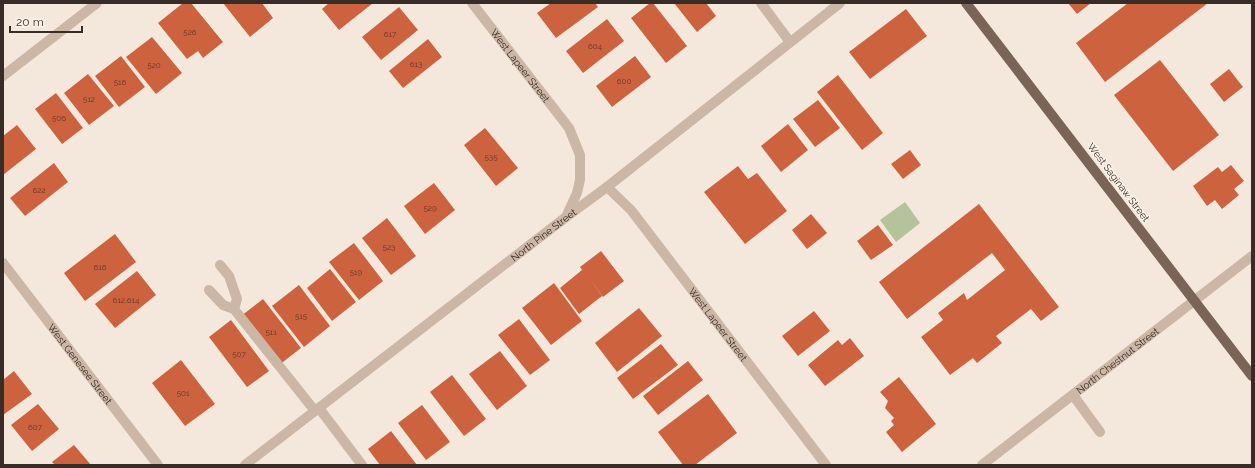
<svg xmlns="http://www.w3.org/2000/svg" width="1255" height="468" viewBox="0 0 1255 468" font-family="Raleway,sans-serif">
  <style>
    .green { fill: #b5c39a }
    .building { fill: #cd623f }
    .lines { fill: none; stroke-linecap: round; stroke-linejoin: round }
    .service { stroke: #ccb7a6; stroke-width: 10 }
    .minor { stroke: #ccb7a6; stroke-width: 10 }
    .tertiary { stroke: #ccb7a6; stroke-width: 10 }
    .primary { stroke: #7a6357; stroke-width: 10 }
    .labels { text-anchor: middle; stroke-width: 3; stroke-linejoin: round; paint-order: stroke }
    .number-label { font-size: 8px; fill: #5d3a2d }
    .street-label { font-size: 10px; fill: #382c27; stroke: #faf2e7 }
  </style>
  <rect width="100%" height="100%" fill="#f3e8db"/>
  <path class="green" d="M 905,202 L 920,223 L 896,242 L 880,220 Z"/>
  <g class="building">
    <path d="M 183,3 L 191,3 L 223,42 L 203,58 L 198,51 L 187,59 L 158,23 Z"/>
    <path d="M 223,3 L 262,3 L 273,18 L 250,37 Z"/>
    <path d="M 329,3 L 373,3 L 339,30 L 322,9 Z"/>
    <path d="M 551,3 L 595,3 L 598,7 L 556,38 L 537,13 Z"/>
    <path d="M 650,3 L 653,3 L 687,46 L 666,63 L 631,18 Z"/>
    <path d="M 674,3 L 706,3 L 716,16 L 697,32 Z"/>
    <path d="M 1068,3 L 1091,3 L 1077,14 Z"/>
    <path d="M 1128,3 L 1208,3 L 1105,82 L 1076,43 Z"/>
    <path d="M 399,7 L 418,30 L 381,60 L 362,37 Z"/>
    <path d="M 906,9 L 927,36 L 870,79 L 849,52 Z"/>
    <path d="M 607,19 L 624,41 L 583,73 L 566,51 Z"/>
    <path d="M 152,37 L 182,73 L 156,94 L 126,57 Z"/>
    <path d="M 428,39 L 442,57 L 403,88 L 389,71 Z"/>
    <path d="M 121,56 L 145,87 L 119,107 L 95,76 Z"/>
    <path d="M 635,56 L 651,77 L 612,107 L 596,86 Z"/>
    <path d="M 1160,60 L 1219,135 L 1173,171 L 1114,95 Z"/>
    <path d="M 1229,69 L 1243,87 L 1224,102 L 1210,84 Z"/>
    <path d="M 88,74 L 114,106 L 89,125 L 64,93 Z"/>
    <path d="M 838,75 L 883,133 L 862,150 L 817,92 Z"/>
    <path d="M 56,93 L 83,128 L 62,144 L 35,109 Z"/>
    <path d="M 818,100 L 840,128 L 815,147 L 793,119 Z"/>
    <path d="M 788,124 L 808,150 L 781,172 L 761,146 Z"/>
    <path d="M 17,125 L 36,149 L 3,175 L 3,136 Z"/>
    <path d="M 485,128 L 518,168 L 496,186 L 464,145 Z"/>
    <path d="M 910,150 L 921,165 L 903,179 L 891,164 Z"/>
    <path d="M 54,163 L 68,182 L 25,216 L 10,198 Z"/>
    <path d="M 1231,165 L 1244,181 L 1234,189 L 1239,195 L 1222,209 L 1215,200 L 1207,206 L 1193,186 L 1218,167 L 1222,172 Z"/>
    <path d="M 738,166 L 748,179 L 757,173 L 787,211 L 745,244 L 704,192 Z"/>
    <path d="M 434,183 L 455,210 L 425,234 L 404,206 Z"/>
    <path d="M 979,204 L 1059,307 L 1041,321 L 1031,309 L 996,336 L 1002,343 L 977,363 L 973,358 L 950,375 L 921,337 L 943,320 L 938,313 L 964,293 L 967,300 L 1005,270 L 992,253 L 907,319 L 879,282 Z"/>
    <path d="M 811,214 L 827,233 L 807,249 L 792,230 Z"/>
    <path d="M 387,218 L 416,256 L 391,275 L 362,238 Z"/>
    <path d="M 878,225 L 893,245 L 871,260 L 857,241 Z"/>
    <path d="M 115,234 L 136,262 L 85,301 L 64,273 Z"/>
    <path d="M 354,243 L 383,281 L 359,300 L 329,262 Z"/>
    <path d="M 601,251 L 624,281 L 603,297 L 590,279 L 602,296 L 579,314 L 560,288 L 582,270 L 580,267 Z"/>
    <path d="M 330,269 L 356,302 L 332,321 L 307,288 Z"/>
    <path d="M 137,271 L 156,295 L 115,328 L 95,304 Z"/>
    <path d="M 554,283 L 582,321 L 551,345 L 522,308 Z"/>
    <path d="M 299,285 L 330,326 L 304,347 L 272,306 Z"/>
    <path d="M 263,299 L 301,348 L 279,365 L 241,316 Z"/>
    <path d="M 639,308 L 662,336 L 617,372 L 595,343 Z"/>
    <path d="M 814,311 L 830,331 L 798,356 L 782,336 Z"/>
    <path d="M 519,319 L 550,360 L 530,375 L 498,335 Z"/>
    <path d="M 231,320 L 269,371 L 247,387 L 209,337 Z"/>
    <path d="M 850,338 L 864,356 L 825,386 L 808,365 L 838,340 L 842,345 Z"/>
    <path d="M 661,344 L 678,365 L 633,399 L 617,378 Z"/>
    <path d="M 500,351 L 527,386 L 497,410 L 469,374 Z"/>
    <path d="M 181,360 L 215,404 L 185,426 L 152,383 Z"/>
    <path d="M 688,361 L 703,380 L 658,415 L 643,396 Z"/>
    <path d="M 14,371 L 32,394 L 3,415 L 3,380 Z"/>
    <path d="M 452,375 L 486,419 L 464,436 L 430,392 Z"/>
    <path d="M 899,377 L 936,424 L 902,452 L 886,432 L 894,425 L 891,421 L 894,418 L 885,408 L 888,401 L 880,392 Z"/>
    <path d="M 708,394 L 737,433 L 695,465 L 683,465 L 658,432 Z"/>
    <path d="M 38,404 L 59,429 L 32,451 L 11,425 Z"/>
    <path d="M 422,405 L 450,442 L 426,460 L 398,423 Z"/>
    <path d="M 391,431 L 417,465 L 380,465 L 368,449 Z"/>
    <path d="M 74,445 L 91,465 L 55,465 L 52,462 Z"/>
  </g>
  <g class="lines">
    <g class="service">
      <path d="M 761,3 L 790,42"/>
      <path d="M 220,265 L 229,276 L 237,299 L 234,309"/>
      <path d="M 209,290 L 223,305 L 234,309 L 315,411"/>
      <path d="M 1073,395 L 1100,432"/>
      <path d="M 319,408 L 362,465"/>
    </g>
    <g class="minor">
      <path id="s1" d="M 472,3 L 569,128 L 580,155 L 580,180 L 577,193 L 566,217"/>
      <path d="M 3,76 L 97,3"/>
      <path id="s2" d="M 607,187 L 631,210 L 826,465"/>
      <path id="s3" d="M 3,263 L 158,465"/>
      <path id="s4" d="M 982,465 L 1252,256"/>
    </g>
    <path class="tertiary" id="s5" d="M 245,465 L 566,217 L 607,187 L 840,3"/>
    <path class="primary" d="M 966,3 L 1252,376"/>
  </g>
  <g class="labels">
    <g class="number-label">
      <text x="190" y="35">526</text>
      <text x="390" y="37">617</text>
      <text x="595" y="49">604</text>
      <text x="416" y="67">613</text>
      <text x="154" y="68">520</text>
      <text x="624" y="84">600</text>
      <text x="120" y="85">516</text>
      <text x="89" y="102">512</text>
      <text x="59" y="121">506</text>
      <text x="491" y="160">535</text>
      <text x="39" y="193">622</text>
      <text x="430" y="211">529</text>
      <text x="389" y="250">523</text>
      <text x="100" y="270">616</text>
      <text x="356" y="275">519</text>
      <text x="126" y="303">612,614</text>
      <text x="301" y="319">515</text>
      <text x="271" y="335">511</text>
      <text x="239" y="357">507</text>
      <text x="183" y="396">501</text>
      <text x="35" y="430">607</text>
    </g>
    <g class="street-label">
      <text dy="4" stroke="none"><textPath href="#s1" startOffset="79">West Lapeer Street</textPath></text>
      <text transform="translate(1119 182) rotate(53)" y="4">West Saginaw Street</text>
      <text dy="4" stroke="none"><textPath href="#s5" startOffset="377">North Pine Street</textPath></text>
      <text dy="4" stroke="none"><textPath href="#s2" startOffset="177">West Lapeer Street</textPath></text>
      <text dy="4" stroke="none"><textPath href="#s4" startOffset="171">North Chestnut Street</textPath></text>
      <text dy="4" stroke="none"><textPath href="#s3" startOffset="127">West Genesee Street</textPath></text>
    </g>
  </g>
  <rect width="1255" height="468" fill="none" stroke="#382c27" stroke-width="8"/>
  <path d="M10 26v6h72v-6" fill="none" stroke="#382c27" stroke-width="2"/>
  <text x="16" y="26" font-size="12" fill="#382c27" stroke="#faf2e7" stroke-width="3" paint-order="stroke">20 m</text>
</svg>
